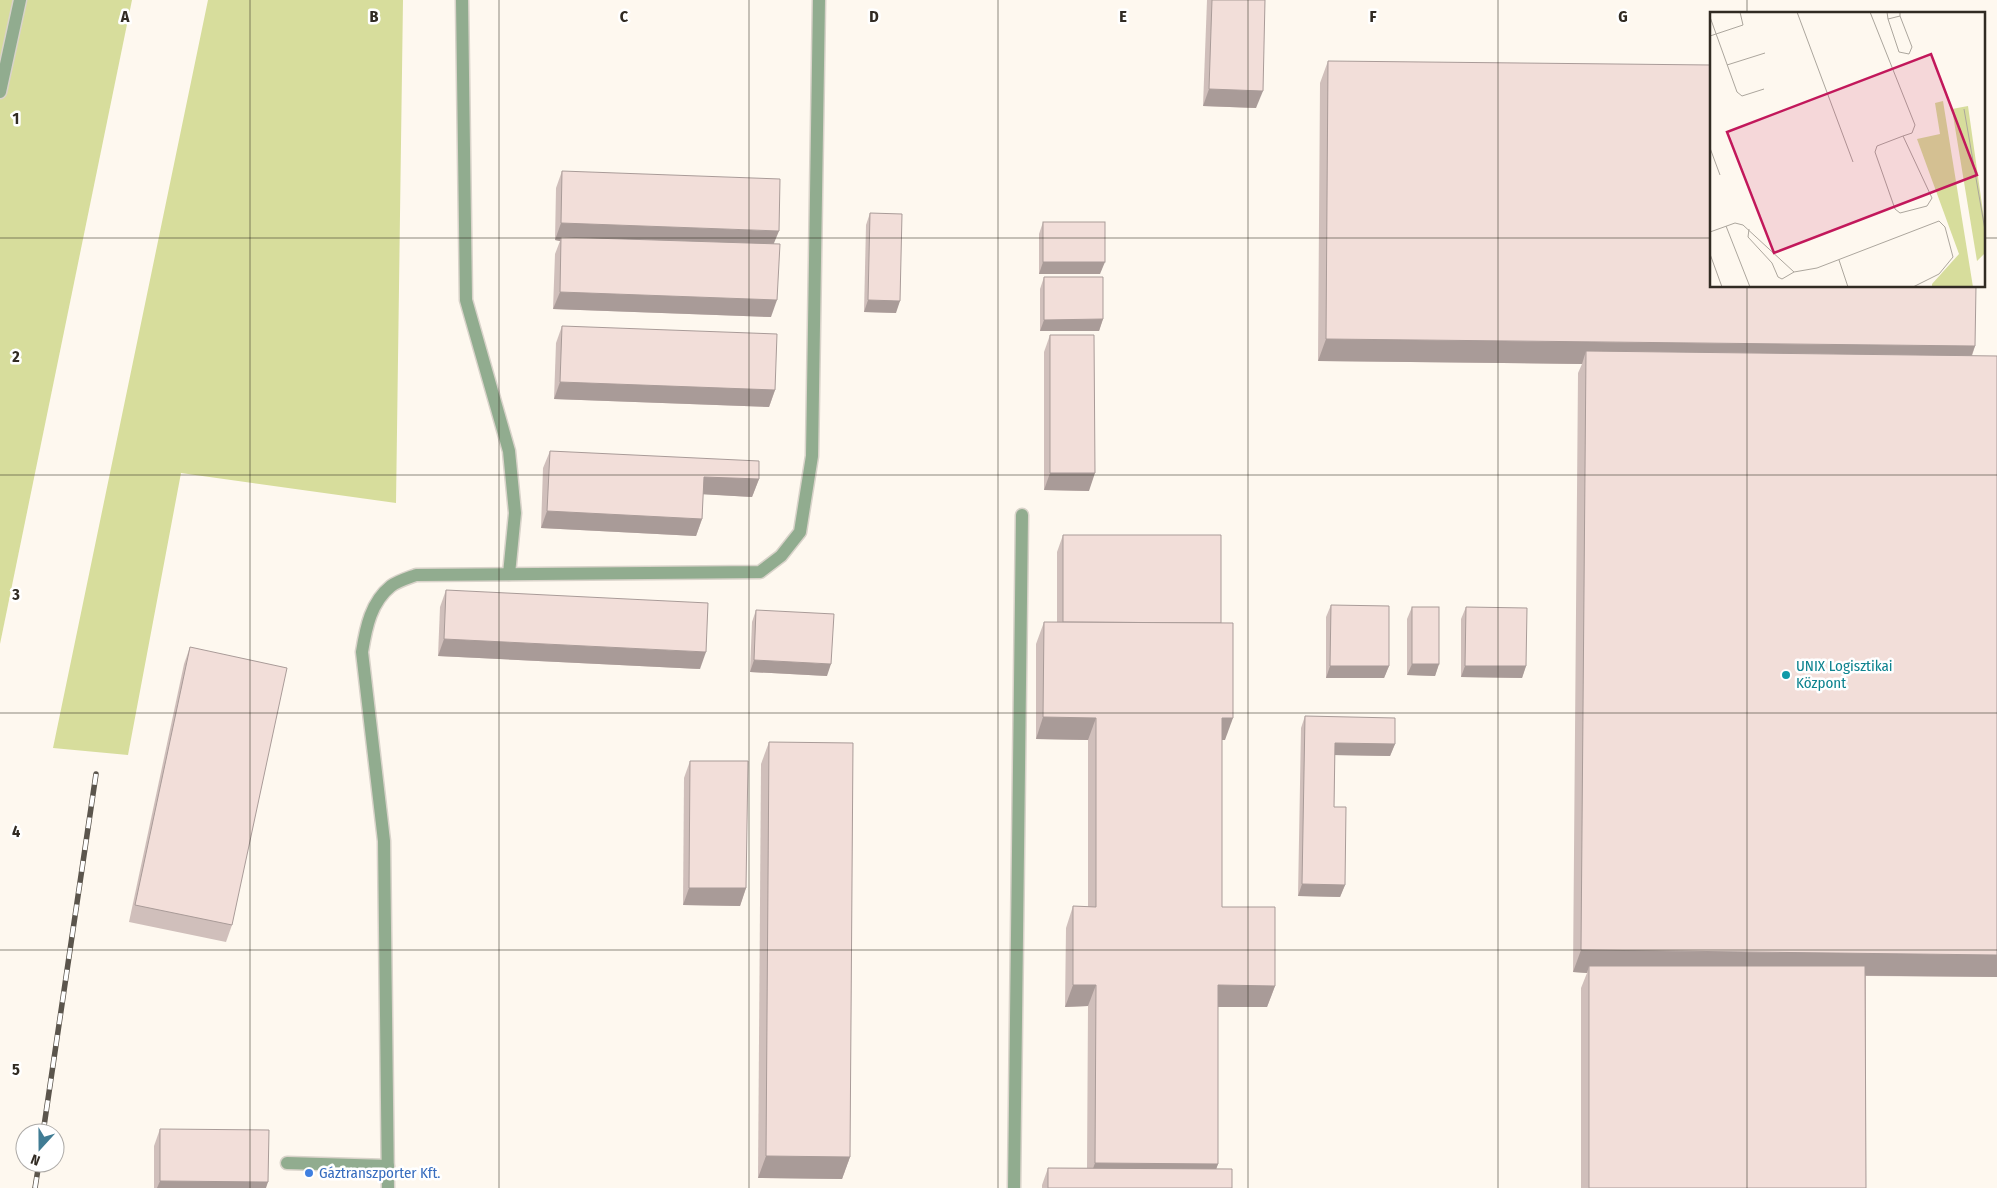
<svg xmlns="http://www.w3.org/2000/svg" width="1997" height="1188" viewBox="0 0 1997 1188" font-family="'Fira Sans Condensed',sans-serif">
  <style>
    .green { fill: #d7dd9c }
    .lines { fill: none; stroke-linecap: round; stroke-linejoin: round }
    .minor-casing { stroke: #d9d3ca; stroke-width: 15 }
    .minor { stroke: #91ac8f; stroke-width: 12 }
    .rail-casing { stroke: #5b554c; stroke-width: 5.5 }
    .rail { stroke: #fff; stroke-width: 4; stroke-dasharray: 11; stroke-linecap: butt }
    .wall { fill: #d0bfbb }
    .shaded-wall { fill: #a99b98 }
    .building { fill: #f2ded9; stroke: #a99b98 }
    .grid { fill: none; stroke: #312b23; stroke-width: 1; stroke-opacity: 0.55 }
    .culture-dot { fill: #0f9aa8; stroke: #fff; stroke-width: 2 }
    .shop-dot { fill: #3f7fe0; stroke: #fff; stroke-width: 2 }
    .labels { text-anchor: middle; stroke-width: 5; stroke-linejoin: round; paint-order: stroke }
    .culture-label { font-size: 15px; fill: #0d838f; stroke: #fff; text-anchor: start }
    .shop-label { font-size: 15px; fill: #366cbe; stroke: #fff; text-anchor: start }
    .inset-road { fill: none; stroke: #aca69d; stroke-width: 1 }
    .view { fill: #c2185b; fill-opacity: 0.15; stroke: #c2185b; stroke-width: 2.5 }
    .inset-edge { fill: none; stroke: #312b23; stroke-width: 2.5 }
    .grid-label { font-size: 16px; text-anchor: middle; font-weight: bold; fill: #312b23; stroke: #fff; stroke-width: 5; stroke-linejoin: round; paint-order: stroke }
  </style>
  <rect width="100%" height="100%" fill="#fef8ef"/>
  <g class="green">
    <path d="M 0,0 L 132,0 L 0,644 Z"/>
    <path d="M 208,0 L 403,0 L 396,503 L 181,473 L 128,755 L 53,748 Z"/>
  </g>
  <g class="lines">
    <defs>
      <g id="minor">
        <path d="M 462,0 L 466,300 L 509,451 L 515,513 L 509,574"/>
        <path d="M 0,92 L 20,0"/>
        <path d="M 287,1163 L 388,1166"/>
        <path d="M 388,1188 L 384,841 L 362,652 C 366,627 371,602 391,586 C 398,581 408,578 416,575 L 760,572 L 781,556 L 800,532 L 812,456 L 819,0"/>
        <path d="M 1014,1188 L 1022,515"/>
      </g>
    </defs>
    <use href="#minor" class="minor-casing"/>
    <use href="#minor" class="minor"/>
    <defs>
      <g id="rail">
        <path d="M 43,1133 L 96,774"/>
        <path d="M 35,1188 L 39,1163"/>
      </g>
    </defs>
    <use href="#rail" class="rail-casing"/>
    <use href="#rail" class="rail"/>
  </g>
  <g class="wall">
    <path d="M 1207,0 L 1265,0 L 1256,108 L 1203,106 Z"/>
    <path d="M 1328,61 L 1975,346 L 1972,356 L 1997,356 L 1997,977 L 1866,976 L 1866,1188 L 1581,1188 L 1581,988 L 1587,973 L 1573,972 L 1578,373 L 1582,364 L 1318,361 L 1320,83 Z"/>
    <path d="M 562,171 L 774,244 L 771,317 L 553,309 L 555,254 L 560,241 L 555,240 L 556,188 Z"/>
    <path d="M 870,213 L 896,313 L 864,312 L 866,225 Z"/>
    <path d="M 1043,222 L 1100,274 L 1039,274 L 1039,234 Z"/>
    <path d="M 1044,277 L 1103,319 L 1099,331 L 1040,331 L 1040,289 Z"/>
    <path d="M 562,326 L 775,390 L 769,407 L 554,399 L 556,343 Z"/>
    <path d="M 1050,335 L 1089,491 L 1044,490 L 1044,352 Z"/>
    <path d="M 550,451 L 759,479 L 752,497 L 703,494 L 702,519 L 696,536 L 541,528 L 543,468 Z"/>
    <path d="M 1063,535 L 1221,623 L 1225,740 L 1222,740 L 1222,907 L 1275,986 L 1267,1007 L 1218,1007 L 1218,1164 L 1216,1169 L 1232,1188 L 1042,1188 L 1042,1185 L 1048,1168 L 1087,1168 L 1088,1006 L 1065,1007 L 1066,928 L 1073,906 L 1088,907 L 1088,740 L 1036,739 L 1036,644 L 1044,622 L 1057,622 L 1057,552 Z"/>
    <path d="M 446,590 L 700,669 L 438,656 L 440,607 Z"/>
    <path d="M 1331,605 L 1389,666 L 1384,678 L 1326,678 L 1326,617 Z"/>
    <path d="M 1412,607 L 1439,664 L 1435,676 L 1407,675 L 1407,619 Z"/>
    <path d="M 1466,607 L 1526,666 L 1522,678 L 1461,677 L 1461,619 Z"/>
    <path d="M 756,610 L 827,676 L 750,672 L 752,622 Z"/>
    <path d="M 190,647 L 232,925 L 226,942 L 129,922 L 184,664 Z"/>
    <path d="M 1305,716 L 1395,744 L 1390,756 L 1335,755 L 1334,807 L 1345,885 L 1340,897 L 1298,896 L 1301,728 Z"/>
    <path d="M 769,742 L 850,1157 L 842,1179 L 758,1178 L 761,764 Z"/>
    <path d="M 690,761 L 746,888 L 740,906 L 683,905 L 684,778 Z"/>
    <path d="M 160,1129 L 266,1188 L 154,1188 L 154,1146 Z"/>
  </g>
  <g class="shaded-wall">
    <path d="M 1209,89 L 1263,91 L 1256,108 L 1203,106 Z"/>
    <path d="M 561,223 L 779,231 L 772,248 L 561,237 L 560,241 L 555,240 Z"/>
    <path d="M 1043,262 L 1105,262 L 1100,274 L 1039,274 Z"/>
    <path d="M 560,292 L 777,300 L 771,317 L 553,309 Z"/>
    <path d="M 868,300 L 900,301 L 896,313 L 864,312 Z"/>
    <path d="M 1103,319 L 1099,331 L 1040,331 L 1044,320 Z"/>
    <path d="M 1326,339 L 1975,346 L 1967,368 L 1586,351 L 1582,364 L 1318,361 Z"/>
    <path d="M 560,382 L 775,390 L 769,407 L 554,399 Z"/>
    <path d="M 1050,473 L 1095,473 L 1089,491 L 1044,490 Z"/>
    <path d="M 704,477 L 759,479 L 752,497 L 698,494 Z"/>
    <path d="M 547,511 L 702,519 L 696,536 L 541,528 Z"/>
    <path d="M 444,639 L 706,652 L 700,669 L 438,656 Z"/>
    <path d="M 754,660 L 831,664 L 827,676 L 750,672 Z"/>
    <path d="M 1412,664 L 1439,664 L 1435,676 L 1407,675 Z"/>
    <path d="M 1330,666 L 1389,666 L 1384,678 L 1326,678 Z"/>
    <path d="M 1465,666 L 1526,666 L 1522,678 L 1461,677 Z"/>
    <path d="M 1043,717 L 1096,718 L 1088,740 L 1036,739 Z"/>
    <path d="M 1222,718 L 1233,718 L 1225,740 L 1214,740 Z"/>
    <path d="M 1335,743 L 1395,744 L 1390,756 L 1331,755 Z"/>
    <path d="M 1302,884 L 1345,885 L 1340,897 L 1298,896 Z"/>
    <path d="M 689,888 L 746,888 L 740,906 L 683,905 Z"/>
    <path d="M 1581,950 L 1997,955 L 1997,977 L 1589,973 L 1589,966 L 1587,973 L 1573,972 Z"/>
    <path d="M 1073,985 L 1096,985 L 1088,1006 L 1065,1007 Z"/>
    <path d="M 1218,985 L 1275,986 L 1267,1007 L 1210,1007 Z"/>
    <path d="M 766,1156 L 850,1157 L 842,1179 L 758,1178 Z"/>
    <path d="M 1095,1163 L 1218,1164 L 1210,1186 L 1087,1185 Z"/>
    <path d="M 160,1181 L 268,1182 L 266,1188 L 157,1188 Z"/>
  </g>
  <g class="building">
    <path d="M 1212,0 L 1265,0 L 1263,91 L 1209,89 Z"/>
    <path d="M 1328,61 L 1711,65 L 1711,286 L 1976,286 L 1975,346 L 1326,339 Z"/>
    <path d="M 562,171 L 780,179 L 779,231 L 561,223 Z"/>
    <path d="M 870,213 L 902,214 L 900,301 L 868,300 Z"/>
    <rect x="1043" y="222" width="62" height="40"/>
    <path d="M 561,237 L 780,244 L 777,300 L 560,292 Z"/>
    <path d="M 1044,277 L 1103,277 L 1103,319 L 1044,320 Z"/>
    <path d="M 562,326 L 777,334 L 775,390 L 560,382 Z"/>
    <path d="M 1050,335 L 1094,335 L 1095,473 L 1050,473 Z"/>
    <path d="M 1586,351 L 1997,356 L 1997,955 L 1581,950 Z"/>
    <path d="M 550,451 L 759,461 L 759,479 L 704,477 L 702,519 L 547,511 Z"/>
    <path d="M 1063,535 L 1221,535 L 1221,623 L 1063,622 Z"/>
    <path d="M 446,590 L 708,603 L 706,652 L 444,639 Z"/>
    <path d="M 1331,605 L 1389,606 L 1389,666 L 1330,666 Z"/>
    <rect x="1412" y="607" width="27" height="57"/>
    <path d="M 1466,607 L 1527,608 L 1526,666 L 1465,666 Z"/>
    <path d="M 756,610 L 834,614 L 831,664 L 754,660 Z"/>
    <path d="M 1044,622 L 1233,623 L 1233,718 L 1222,718 L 1222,907 L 1275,907 L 1275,986 L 1218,985 L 1218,1164 L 1095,1163 L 1096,985 L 1073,985 L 1073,906 L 1096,907 L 1096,718 L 1043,717 Z"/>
    <path d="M 190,647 L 287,668 L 232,925 L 135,905 Z"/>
    <path d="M 1305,716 L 1395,718 L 1395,744 L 1335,743 L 1334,807 L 1346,807 L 1345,885 L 1302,884 Z"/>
    <path d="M 769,742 L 853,743 L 850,1157 L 766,1156 Z"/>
    <path d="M 690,761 L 748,761 L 746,888 L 689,888 Z"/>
    <path d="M 1589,966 L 1865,966 L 1866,1188 L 1589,1188 Z"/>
    <path d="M 160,1129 L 269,1130 L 268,1182 L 160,1181 Z"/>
    <path d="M 1048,1168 L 1232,1169 L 1232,1188 L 1048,1188 Z"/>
  </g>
  <path class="grid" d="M 250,0 L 250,1188M 499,0 L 499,1188M 749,0 L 749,1188M 998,0 L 998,1188M 1248,0 L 1248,1188M 1498,0 L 1498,1188M 1747,0 L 1747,14M 0,238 L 1711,238M 1983,238 L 1997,238M 1747,286 L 1747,1188M 0,475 L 1997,475M 0,713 L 1997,713M 0,950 L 1997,950"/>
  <circle class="culture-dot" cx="1786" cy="675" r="5"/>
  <circle class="shop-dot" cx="309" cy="1173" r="5"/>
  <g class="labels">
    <g class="culture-label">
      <text x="1796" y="671">UNIX Logisztikai<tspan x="1796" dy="17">Központ</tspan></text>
    </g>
    <g class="shop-label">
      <text x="319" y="1178">Gáztranszporter Kft.</text>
    </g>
  </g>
  <g transform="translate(1710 12)">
    <rect width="275" height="275" fill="#fef8ef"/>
    <path d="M 233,89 L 263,275 L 222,275 L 222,272 L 249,242 L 207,127 L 230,122 L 225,91 ZM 258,94 L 275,214 L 275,241 L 267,249 L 242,97 Z" fill="#d7dd9c"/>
    <path class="inset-road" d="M 87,0 L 143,150M 160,0 L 205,113 L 202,121 L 193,124 L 167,134 L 165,140 L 185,197 L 190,201 L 217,194 L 222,186 L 193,124M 177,0 L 178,7 L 190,4 L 190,0M 0,5 L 27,80 L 32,84 L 54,77M 178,7 L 189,40 L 199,42 L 202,35 L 190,4M 0,24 L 33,13 L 30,0M 17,53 L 55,41M 254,97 L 275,218M 0,136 L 10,163M 16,214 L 40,275M 39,217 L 38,225 L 62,251 L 68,265 L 72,267 L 84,260M 0,220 L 25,211 L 33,213 L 84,260 L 107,256 L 229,209 L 235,215 L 243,245 L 229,262 L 203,275M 0,242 L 12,275M 129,248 L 138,275"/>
    <path class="view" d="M 221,42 L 267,163 L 64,241 L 17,120 Z"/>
    <rect width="275" height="275" class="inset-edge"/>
  </g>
  <g class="grid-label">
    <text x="125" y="22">A</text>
    <text x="374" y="22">B</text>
    <text x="624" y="22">C</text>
    <text x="874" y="22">D</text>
    <text x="1123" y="22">E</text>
    <text x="1373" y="22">F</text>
    <text x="1623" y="22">G</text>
    <text x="16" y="124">1</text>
    <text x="16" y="362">2</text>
    <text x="16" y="600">3</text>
    <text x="16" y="837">4</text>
    <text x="16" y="1075">5</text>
  </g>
  <g transform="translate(40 1148) rotate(201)"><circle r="24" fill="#ffffff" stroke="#adaaa7"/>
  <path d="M0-4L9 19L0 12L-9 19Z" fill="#407c94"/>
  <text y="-8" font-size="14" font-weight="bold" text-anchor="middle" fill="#312b23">N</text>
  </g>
</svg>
